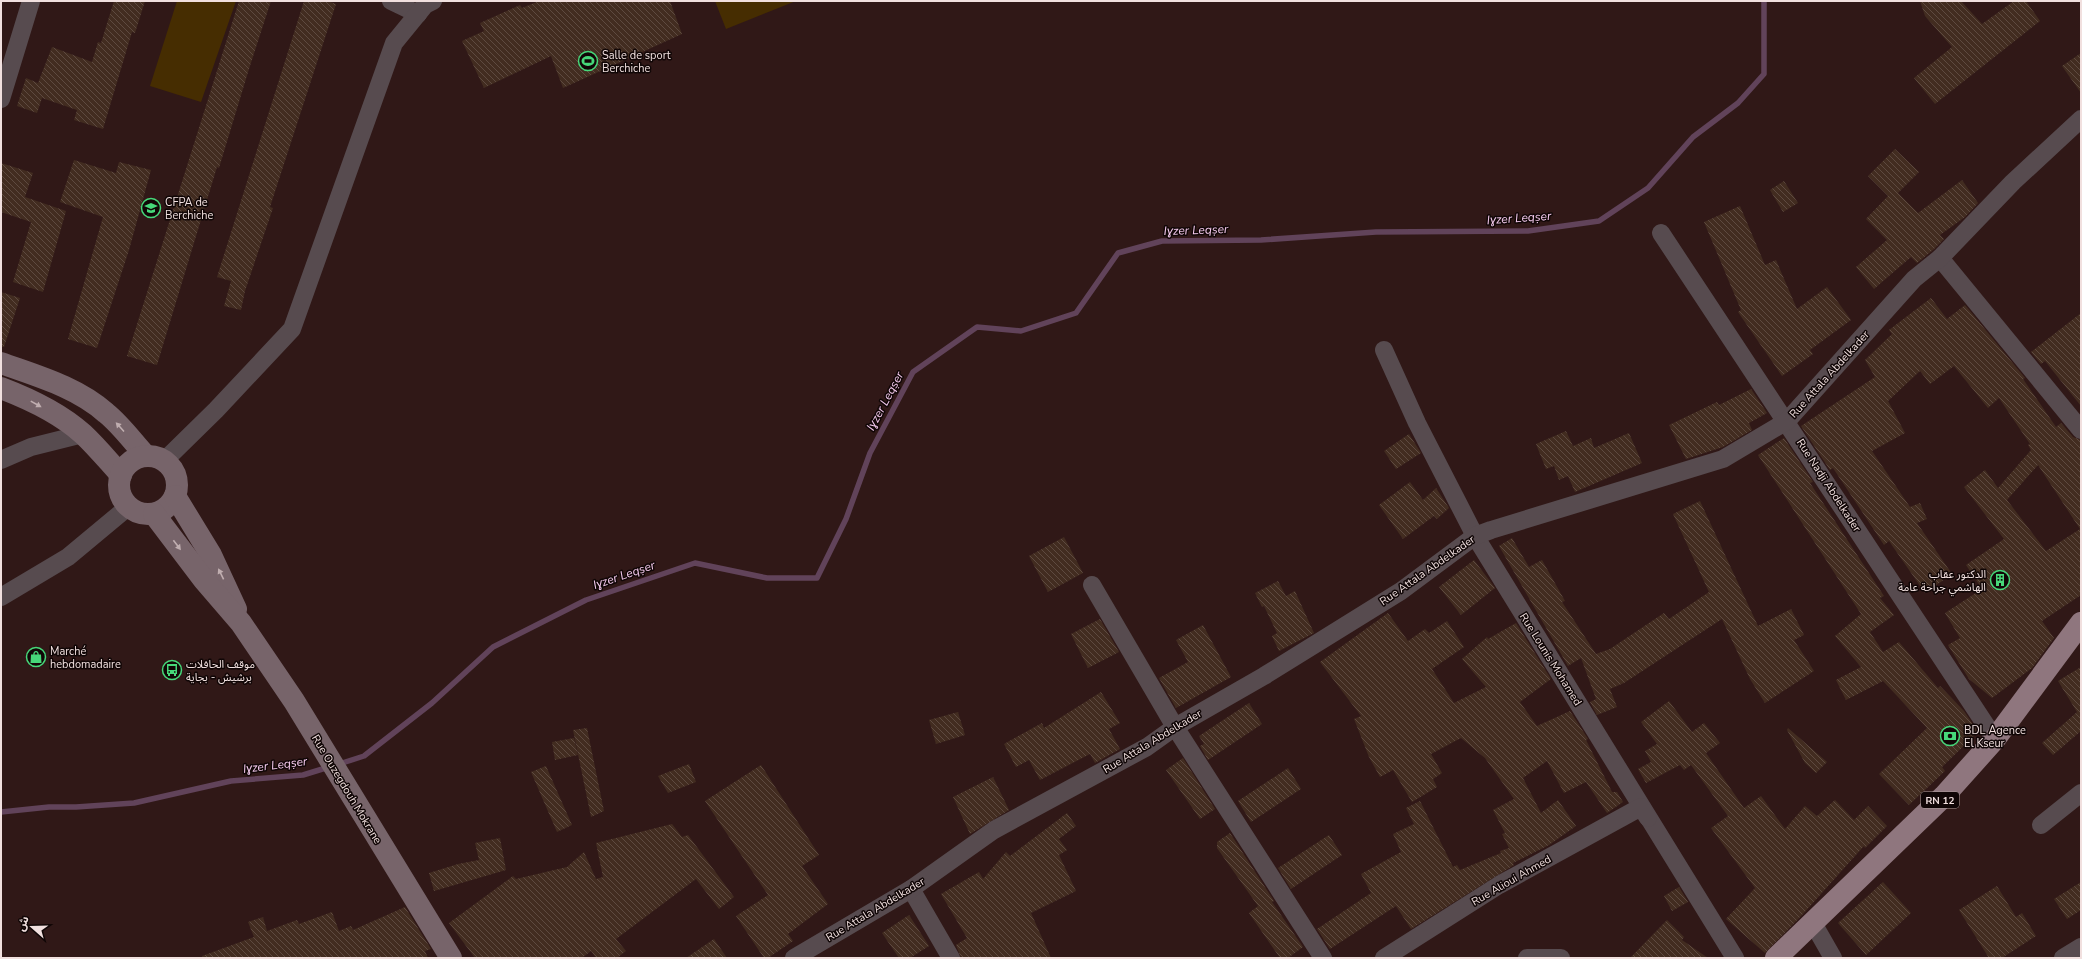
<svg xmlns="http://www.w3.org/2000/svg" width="2082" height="959" viewBox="0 0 2082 959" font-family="'Nunito Sans','Noto Sans Arabic',sans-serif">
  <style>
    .garden { fill: #462d01 }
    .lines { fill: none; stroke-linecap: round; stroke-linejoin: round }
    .stream { stroke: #61435a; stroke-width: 5.5 }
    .building { fill: url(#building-back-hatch); fill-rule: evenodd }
    .street { stroke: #574b4f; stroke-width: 18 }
    .secondary { stroke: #77646a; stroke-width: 22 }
    .primary { stroke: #8f767e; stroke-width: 22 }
    .oneway { fill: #c0aeb0 }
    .labels { text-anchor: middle; stroke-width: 3; stroke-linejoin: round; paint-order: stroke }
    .shield { fill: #100606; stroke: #ae9f9e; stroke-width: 1 }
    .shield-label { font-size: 10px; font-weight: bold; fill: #f1e0df }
    .poi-label { font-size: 11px; fill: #f1e0df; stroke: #100606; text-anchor: start }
    .street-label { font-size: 11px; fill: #f1e0df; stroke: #100606 }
    .water-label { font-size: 12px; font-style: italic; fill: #f8cdf1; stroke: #100606 }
  </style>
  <defs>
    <pattern id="building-back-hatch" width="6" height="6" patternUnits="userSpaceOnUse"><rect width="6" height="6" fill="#422c20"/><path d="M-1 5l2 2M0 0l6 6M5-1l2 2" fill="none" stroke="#5e4a40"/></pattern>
  </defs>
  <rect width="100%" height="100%" fill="#301817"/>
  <g class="garden">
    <path d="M 177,1 L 236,1 L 201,102 L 150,86 Z"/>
    <path d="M 715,1 L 796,1 L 726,29 Z"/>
  </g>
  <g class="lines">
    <g class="stream">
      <path d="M 339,764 L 364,756 L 432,703 L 493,647 L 586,600 L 695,563 L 767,578 L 817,578 L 846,519 L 870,453 L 913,372 L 977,327 L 1021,331 L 1076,313 L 1118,253 L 1162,241 L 1261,240 L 1376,232 L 1528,231 L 1599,221 L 1648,188 L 1693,137 L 1738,103 L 1764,74 L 1764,1"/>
      <path d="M 1,812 L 49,807 L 76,807 L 134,803 L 231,781 L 303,775 L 329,767"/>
    </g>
  </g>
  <g class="building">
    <path d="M 114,1 L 145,1 L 135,33 L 132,32 L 103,129 L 74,120 L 77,110 L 42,98 L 37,113 L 17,106 L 26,78 L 38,83 L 52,47 L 92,62 L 98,42 L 101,43 Z"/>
    <path d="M 239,1 L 271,1 L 249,69 L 219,168 L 217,167 L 157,365 L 127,356 Z"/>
    <path d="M 304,1 L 327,1 L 336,4 L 270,207 L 273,208 L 245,291 L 241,310 L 224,306 L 231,281 L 217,277 Z"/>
    <path d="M 539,1 L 670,1 L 682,34 L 563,88 L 551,56 L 484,88 L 462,41 L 484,31 L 480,23 L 520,5 L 522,8 Z"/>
    <path d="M 1920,1 L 1961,1 L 1982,24 L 2014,1 L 2026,1 L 2040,21 L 1935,104 L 1914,78 L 1952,47 L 1925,16 Z"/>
    <path d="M 2081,53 L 2081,93 L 2062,66 Z"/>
    <path d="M 1895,149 L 1919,172 L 1898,193 L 1918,213 L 1962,180 L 1978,203 L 1965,217 L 1940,235 L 1944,239 L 1933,250 L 1917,263 L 1911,257 L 1874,289 L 1856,267 L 1887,240 L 1866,219 L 1888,196 L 1868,176 Z"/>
    <path d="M 74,160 L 116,173 L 119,162 L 151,170 L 129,250 L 97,348 L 68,339 L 103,217 L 60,202 Z"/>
    <path d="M 1,163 L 33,173 L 25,197 L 66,211 L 43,292 L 13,282 L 31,222 L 1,212 Z"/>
    <path d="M 1784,181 L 1798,203 L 1783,212 L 1770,190 Z"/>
    <path d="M 1740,206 L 1765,265 L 1776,260 L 1797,309 L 1827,287 L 1851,320 L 1810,350 L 1813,354 L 1782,376 L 1738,312 L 1741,310 L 1704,222 Z"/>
    <path d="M 1,292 L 20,298 L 4,347 L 1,347 Z"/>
    <path d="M 1931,298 L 1947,319 L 1965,305 L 2025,378 L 2023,379 L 2056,427 L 2061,423 L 2073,437 L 2081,440 L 2081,595 L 2042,621 L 2054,638 L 2032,668 L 1992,698 L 1969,679 L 1948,645 L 1960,638 L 1945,613 L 1982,589 L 1966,565 L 2004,539 L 1964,487 L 1985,470 L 1998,488 L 2031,450 L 2028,445 L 2030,444 L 1999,398 L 1988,408 L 1954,366 L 1930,384 L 1920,371 L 1888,401 L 1905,433 L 1872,451 L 1910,507 L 1920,503 L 1927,519 L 1917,523 L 1952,574 L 1925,593 L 1889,541 L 1884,545 L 1833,468 L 1830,470 L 1801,426 L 1875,377 L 1865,360 L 1892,334 L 1889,330 ZM 2038,465 L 2080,529 L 2046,551 L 2007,500 Z"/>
    <path d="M 2081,313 L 2081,406 L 2045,361 L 2041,364 L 2031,352 Z"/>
    <path d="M 1751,389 L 1767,413 L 1749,423 L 1752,430 L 1723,447 L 1686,459 L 1669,425 L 1717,402 L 1719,405 Z"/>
    <path d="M 1566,431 L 1573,446 L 1591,438 L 1594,448 L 1629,433 L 1642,463 L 1575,492 L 1568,476 L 1559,480 L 1554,466 L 1546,469 L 1536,444 Z"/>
    <path d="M 1409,434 L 1421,453 L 1396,469 L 1384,451 Z"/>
    <path d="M 1784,438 L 1813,482 L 1810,483 L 1884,596 L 1880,598 L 1894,615 L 1870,632 L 1883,652 L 1899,642 L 1938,688 L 1940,686 L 1964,711 L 1978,732 L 1942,767 L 1945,771 L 1909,805 L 1879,774 L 1927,728 L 1883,681 L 1846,700 L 1836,680 L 1861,667 L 1835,636 L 1861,614 L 1758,455 Z"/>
    <path d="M 1410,482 L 1423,500 L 1436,488 L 1449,508 L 1437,519 L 1434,516 L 1403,539 L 1379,505 Z"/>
    <path d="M 1700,501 L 1758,626 L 1791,609 L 1804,635 L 1794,640 L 1814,671 L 1765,703 L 1750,679 L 1722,619 L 1624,683 L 1610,689 L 1617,707 L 1597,715 L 1590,702 L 1596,699 L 1581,658 L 1568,666 L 1499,546 L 1512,538 L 1529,567 L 1542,560 L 1565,601 L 1562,602 L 1596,654 L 1610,649 L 1664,613 L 1669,619 L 1709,592 L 1673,514 Z"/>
    <path d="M 1064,537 L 1083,573 L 1048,592 L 1029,556 Z"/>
    <path d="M 1474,560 L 1495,588 L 1461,615 L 1439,587 Z"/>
    <path d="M 1278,581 L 1286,596 L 1295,591 L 1314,633 L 1279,651 L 1272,636 L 1277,633 L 1264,606 L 1262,607 L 1255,593 Z"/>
    <path d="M 1388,613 L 1408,641 L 1425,629 L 1429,633 L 1447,621 L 1464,647 L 1432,669 L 1454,703 L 1486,687 L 1462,659 L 1487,637 L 1488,639 L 1516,623 L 1551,679 L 1520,702 L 1537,726 L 1570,711 L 1588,739 L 1586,740 L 1612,792 L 1617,792 L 1623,802 L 1607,813 L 1586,782 L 1564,793 L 1547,761 L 1523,778 L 1541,813 L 1558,800 L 1576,826 L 1549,845 L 1513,863 L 1514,865 L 1411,929 L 1396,906 L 1330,949 L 1317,929 L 1371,893 L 1361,874 L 1401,852 L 1393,834 L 1414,824 L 1406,808 L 1420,801 L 1453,867 L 1457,865 L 1460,870 L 1501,853 L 1500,851 L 1509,848 L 1502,834 L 1505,833 L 1493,810 L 1514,799 L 1485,758 L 1461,738 L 1431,754 L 1442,773 L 1433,779 L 1437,787 L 1412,802 L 1393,770 L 1380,777 L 1369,757 L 1354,719 L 1361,716 L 1320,662 Z"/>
    <path d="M 1100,619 L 1119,652 L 1088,668 L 1071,634 Z"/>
    <path d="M 1203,625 L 1231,677 L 1176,708 L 1159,678 L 1188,662 L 1176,640 Z"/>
    <path d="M 2081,667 L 2081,731 L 2053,755 L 2042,743 L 2077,712 L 2058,681 Z"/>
    <path d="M 1101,692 L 1120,723 L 1109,729 L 1120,749 L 1095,763 L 1090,754 L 1040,780 L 1029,760 L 1016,767 L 1004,744 L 1042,723 L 1044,728 Z"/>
    <path d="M 1669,701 L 1692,732 L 1704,723 L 1720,743 L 1706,753 L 1744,808 L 1761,796 L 1785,829 L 1805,806 L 1817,816 L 1835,800 L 1854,820 L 1868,806 L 1887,826 L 1865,848 L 1864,846 L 1803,914 L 1765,953 L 1726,919 L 1755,888 L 1711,828 L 1728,816 L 1691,765 L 1684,770 L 1680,765 L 1646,783 L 1638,769 L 1651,762 L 1645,751 L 1657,744 L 1641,722 Z"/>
    <path d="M 1249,703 L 1262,724 L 1208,760 L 1200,746 L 1204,744 L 1199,736 Z"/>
    <path d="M 958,712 L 965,735 L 936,744 L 929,720 Z"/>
    <path d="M 587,728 L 604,811 L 591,817 L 573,730 Z"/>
    <path d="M 1788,728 L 1827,762 L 1816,773 L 1805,763 L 1787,730 Z"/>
    <path d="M 574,738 L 578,755 L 555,760 L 552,742 Z"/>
    <path d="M 1183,758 L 1215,809 L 1200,819 L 1166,770 Z"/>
    <path d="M 689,764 L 696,782 L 668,793 L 658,776 Z"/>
    <path d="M 761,765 L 819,855 L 802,866 L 828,904 L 788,934 L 793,941 L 768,958 L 764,958 L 736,916 L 768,895 L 705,801 Z"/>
    <path d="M 546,766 L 572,825 L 557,832 L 531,772 Z"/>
    <path d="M 1288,768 L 1301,789 L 1251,822 L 1238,801 Z"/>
    <path d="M 993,777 L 1009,810 L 970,834 L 953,797 Z"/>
    <path d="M 1067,813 L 1076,826 L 1059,839 L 1067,850 L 1059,855 L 1076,891 L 1031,913 L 1051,958 L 961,958 L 956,945 L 967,938 L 941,894 L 979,872 L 983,879 L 1006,852 L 1010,856 Z"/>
    <path d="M 672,824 L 682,837 L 688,835 L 734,897 L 719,909 L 696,879 L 616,939 L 626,951 L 617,958 L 596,958 L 591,951 L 582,958 L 475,958 L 449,923 L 513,876 L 516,879 L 567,867 L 584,852 L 596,879 L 603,877 L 596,843 Z"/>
    <path d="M 1230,833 L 1274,901 L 1272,902 L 1303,947 L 1288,958 L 1280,958 L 1249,913 L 1258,906 L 1217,848 L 1217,842 Z"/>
    <path d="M 1329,835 L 1342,855 L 1291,889 L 1278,868 Z"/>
    <path d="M 500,838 L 506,870 L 434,891 L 429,873 L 458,864 L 479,860 L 475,843 Z"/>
    <path d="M 1883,882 L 1911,913 L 1866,955 L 1838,923 Z"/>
    <path d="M 2081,882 L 2081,910 L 2067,919 L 2054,899 Z"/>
    <path d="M 1997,886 L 2016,917 L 2022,913 L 2036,936 L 2002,958 L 1989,958 L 1959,910 Z"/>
    <path d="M 1679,887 L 1688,902 L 1672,911 L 1664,896 Z"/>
    <path d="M 405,907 L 431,949 L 425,951 L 428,958 L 202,958 L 202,956 L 254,937 L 248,922 L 263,917 L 267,931 L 297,920 L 299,924 L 332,912 L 339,931 L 351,926 L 353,930 Z"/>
    <path d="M 909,915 L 929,946 L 910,958 L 899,958 L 882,933 Z"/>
    <path d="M 1667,920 L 1684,937 L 1682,940 L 1708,958 L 1630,958 Z"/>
    <path d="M 714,939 L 727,958 L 686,958 Z"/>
  </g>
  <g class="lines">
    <g class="street">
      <path d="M 391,1 L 418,14"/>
      <path d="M 1,99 L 31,1"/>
      <path d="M 1661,233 L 1995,739"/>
      <path d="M 1940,258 L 2081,430"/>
      <path d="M 1384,350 L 1417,423 L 1475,536 L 1735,958"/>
      <path d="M 1,460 L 31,447 L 83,434"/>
      <path d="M 164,461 L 216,410 L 292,329 L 394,43 L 425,5 L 433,1"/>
      <path d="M 1092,585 L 1175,727 L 1323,958"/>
      <path d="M 1,597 L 68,557 L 128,507"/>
      <path d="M 2041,825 L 2081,793"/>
      <path d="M 911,889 L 951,958"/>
      <path d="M 1813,923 L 1833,958"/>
      <path d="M 794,958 L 911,889 L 994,830 L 1147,747 L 1175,727 L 1264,676 L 1401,591 L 1475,536 L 1491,530 L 1723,459 L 1787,421 L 1914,279 L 1940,258 L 2013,182 L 2081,119"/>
      <path d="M 1384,958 L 1499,885 L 1641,807 L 1648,818"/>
      <path d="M 1527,958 L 1561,958"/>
      <path d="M 2063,958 L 2081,947"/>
    </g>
    <g class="secondary">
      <path d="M 1,363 C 37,376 77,387 106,413 C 121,425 133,442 146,456"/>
      <path d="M 1,388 C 30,399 61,414 83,434 C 97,447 109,462 121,475"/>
      <circle cx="148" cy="485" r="29"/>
      <path d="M 175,496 L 211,555 L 236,609"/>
      <path d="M 154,514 L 204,580 L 241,623 L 294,701 L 451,958"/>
    </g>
    <path class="primary" d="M 1776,958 L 1944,796 L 1995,739 L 2081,623"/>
  </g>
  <defs><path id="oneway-solid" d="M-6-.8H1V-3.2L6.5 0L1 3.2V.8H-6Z"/></defs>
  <g class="oneway">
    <use href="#oneway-solid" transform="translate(36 404) rotate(29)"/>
    <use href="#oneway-solid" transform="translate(120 427) rotate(-132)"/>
    <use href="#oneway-solid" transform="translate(177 545) rotate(53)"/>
    <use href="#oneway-solid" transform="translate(221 574) rotate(-116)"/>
  </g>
  <defs>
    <symbol id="stadium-ring" viewBox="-11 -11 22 22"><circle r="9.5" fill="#100606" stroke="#46d779" stroke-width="1.5"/><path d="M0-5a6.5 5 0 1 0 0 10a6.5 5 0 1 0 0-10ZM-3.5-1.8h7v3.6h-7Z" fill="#46d779"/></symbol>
    <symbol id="university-ring" viewBox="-11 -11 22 22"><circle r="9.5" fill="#100606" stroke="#46d779" stroke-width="1.5"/><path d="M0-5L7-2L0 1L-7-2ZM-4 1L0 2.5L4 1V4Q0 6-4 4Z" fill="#46d779"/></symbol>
    <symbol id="building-ring" viewBox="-11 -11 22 22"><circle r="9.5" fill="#100606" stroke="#46d779" stroke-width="1.5"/><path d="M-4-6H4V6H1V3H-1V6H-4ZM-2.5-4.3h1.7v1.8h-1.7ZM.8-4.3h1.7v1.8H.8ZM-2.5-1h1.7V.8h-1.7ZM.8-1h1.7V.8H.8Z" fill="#46d779"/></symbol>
    <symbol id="shop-ring" viewBox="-11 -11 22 22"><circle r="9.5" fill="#100606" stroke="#46d779" stroke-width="1.5"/><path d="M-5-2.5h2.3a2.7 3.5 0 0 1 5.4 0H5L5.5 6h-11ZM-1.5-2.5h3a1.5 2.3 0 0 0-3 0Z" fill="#46d779"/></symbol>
    <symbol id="bus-ring" viewBox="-11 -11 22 22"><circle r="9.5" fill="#100606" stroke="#46d779" stroke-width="1.5"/><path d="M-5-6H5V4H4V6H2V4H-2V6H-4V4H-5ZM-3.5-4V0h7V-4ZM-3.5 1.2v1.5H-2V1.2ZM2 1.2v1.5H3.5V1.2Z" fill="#46d779"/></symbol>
    <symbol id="bank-ring" viewBox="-11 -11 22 22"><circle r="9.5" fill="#100606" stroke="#46d779" stroke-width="1.5"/><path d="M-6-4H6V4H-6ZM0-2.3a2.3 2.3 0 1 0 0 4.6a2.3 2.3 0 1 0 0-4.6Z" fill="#46d779"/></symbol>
  </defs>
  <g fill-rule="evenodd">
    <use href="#stadium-ring" x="577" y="50" width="22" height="22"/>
    <use href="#university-ring" x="140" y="197" width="22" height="22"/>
    <use href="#building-ring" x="1989" y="569" width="22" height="22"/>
    <use href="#shop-ring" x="25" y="646" width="22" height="22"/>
    <use href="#bus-ring" x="161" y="659" width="22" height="22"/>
    <use href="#bank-ring" x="1939" y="725" width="22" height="22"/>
  </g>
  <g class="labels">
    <rect class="shield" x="1921" y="792" width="38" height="16" rx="3"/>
    <g class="shield-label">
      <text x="1940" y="804">RN 12</text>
    </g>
    <g class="poi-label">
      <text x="602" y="59">Salle de sport<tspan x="602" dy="13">Berchiche</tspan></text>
      <text x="165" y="206">CFPA de<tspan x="165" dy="13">Berchiche</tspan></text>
      <text x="1986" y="578" text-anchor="end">الدكتور عقاب<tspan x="1986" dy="13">الهاشمي جراحة عامة</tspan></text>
      <text x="50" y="655">Marché<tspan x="50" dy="13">hebdomadaire</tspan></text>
      <text x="186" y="668">موقف الحافلات<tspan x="186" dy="13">برشيش - بجاية</tspan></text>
      <text x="1964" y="734">BDL Agence<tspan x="1964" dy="13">El Kseur</tspan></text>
    </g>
    <g class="street-label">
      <text transform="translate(1829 374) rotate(-48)" y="4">Rue Attala Abdelkader</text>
      <text transform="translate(1829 485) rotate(57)" y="4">Rue Nadji Abdelkader</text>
      <text transform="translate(1427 570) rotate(-35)" y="4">Rue Attala Abdelkader</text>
      <text transform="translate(1551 659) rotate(58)" y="4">Rue Lounis Mohamed</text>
      <text transform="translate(1152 741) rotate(-31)" y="4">Rue Attala Abdelkader</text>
      <text transform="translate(347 789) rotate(59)" y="4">Rue Ouzegdouh Mokrane</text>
      <text transform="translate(1511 880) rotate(-30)" y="4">Rue Alioui Ahmed</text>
      <text transform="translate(875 909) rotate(-31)" y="4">Rue Attala Abdelkader</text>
    </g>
    <g class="water-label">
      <text transform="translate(1519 218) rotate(-4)" y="4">Iɣzer Leqṣer</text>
      <text transform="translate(1196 230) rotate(-2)" y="4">Iɣzer Leqṣer</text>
      <text transform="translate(885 401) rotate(-62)" y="4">Iɣzer Leqṣer</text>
      <text transform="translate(624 575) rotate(-19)" y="4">Iɣzer Leqṣer</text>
      <text transform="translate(275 765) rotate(-7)" y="4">Iɣzer Leqṣer</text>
    </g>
  </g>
  <rect width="2082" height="959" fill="none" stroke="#f1e0df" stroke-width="4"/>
  <g transform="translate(32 927) rotate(290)" stroke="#100606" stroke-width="3" paint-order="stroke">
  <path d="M0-3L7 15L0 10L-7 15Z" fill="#f1e0df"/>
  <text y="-6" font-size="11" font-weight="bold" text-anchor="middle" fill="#f1e0df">ش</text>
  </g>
</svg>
